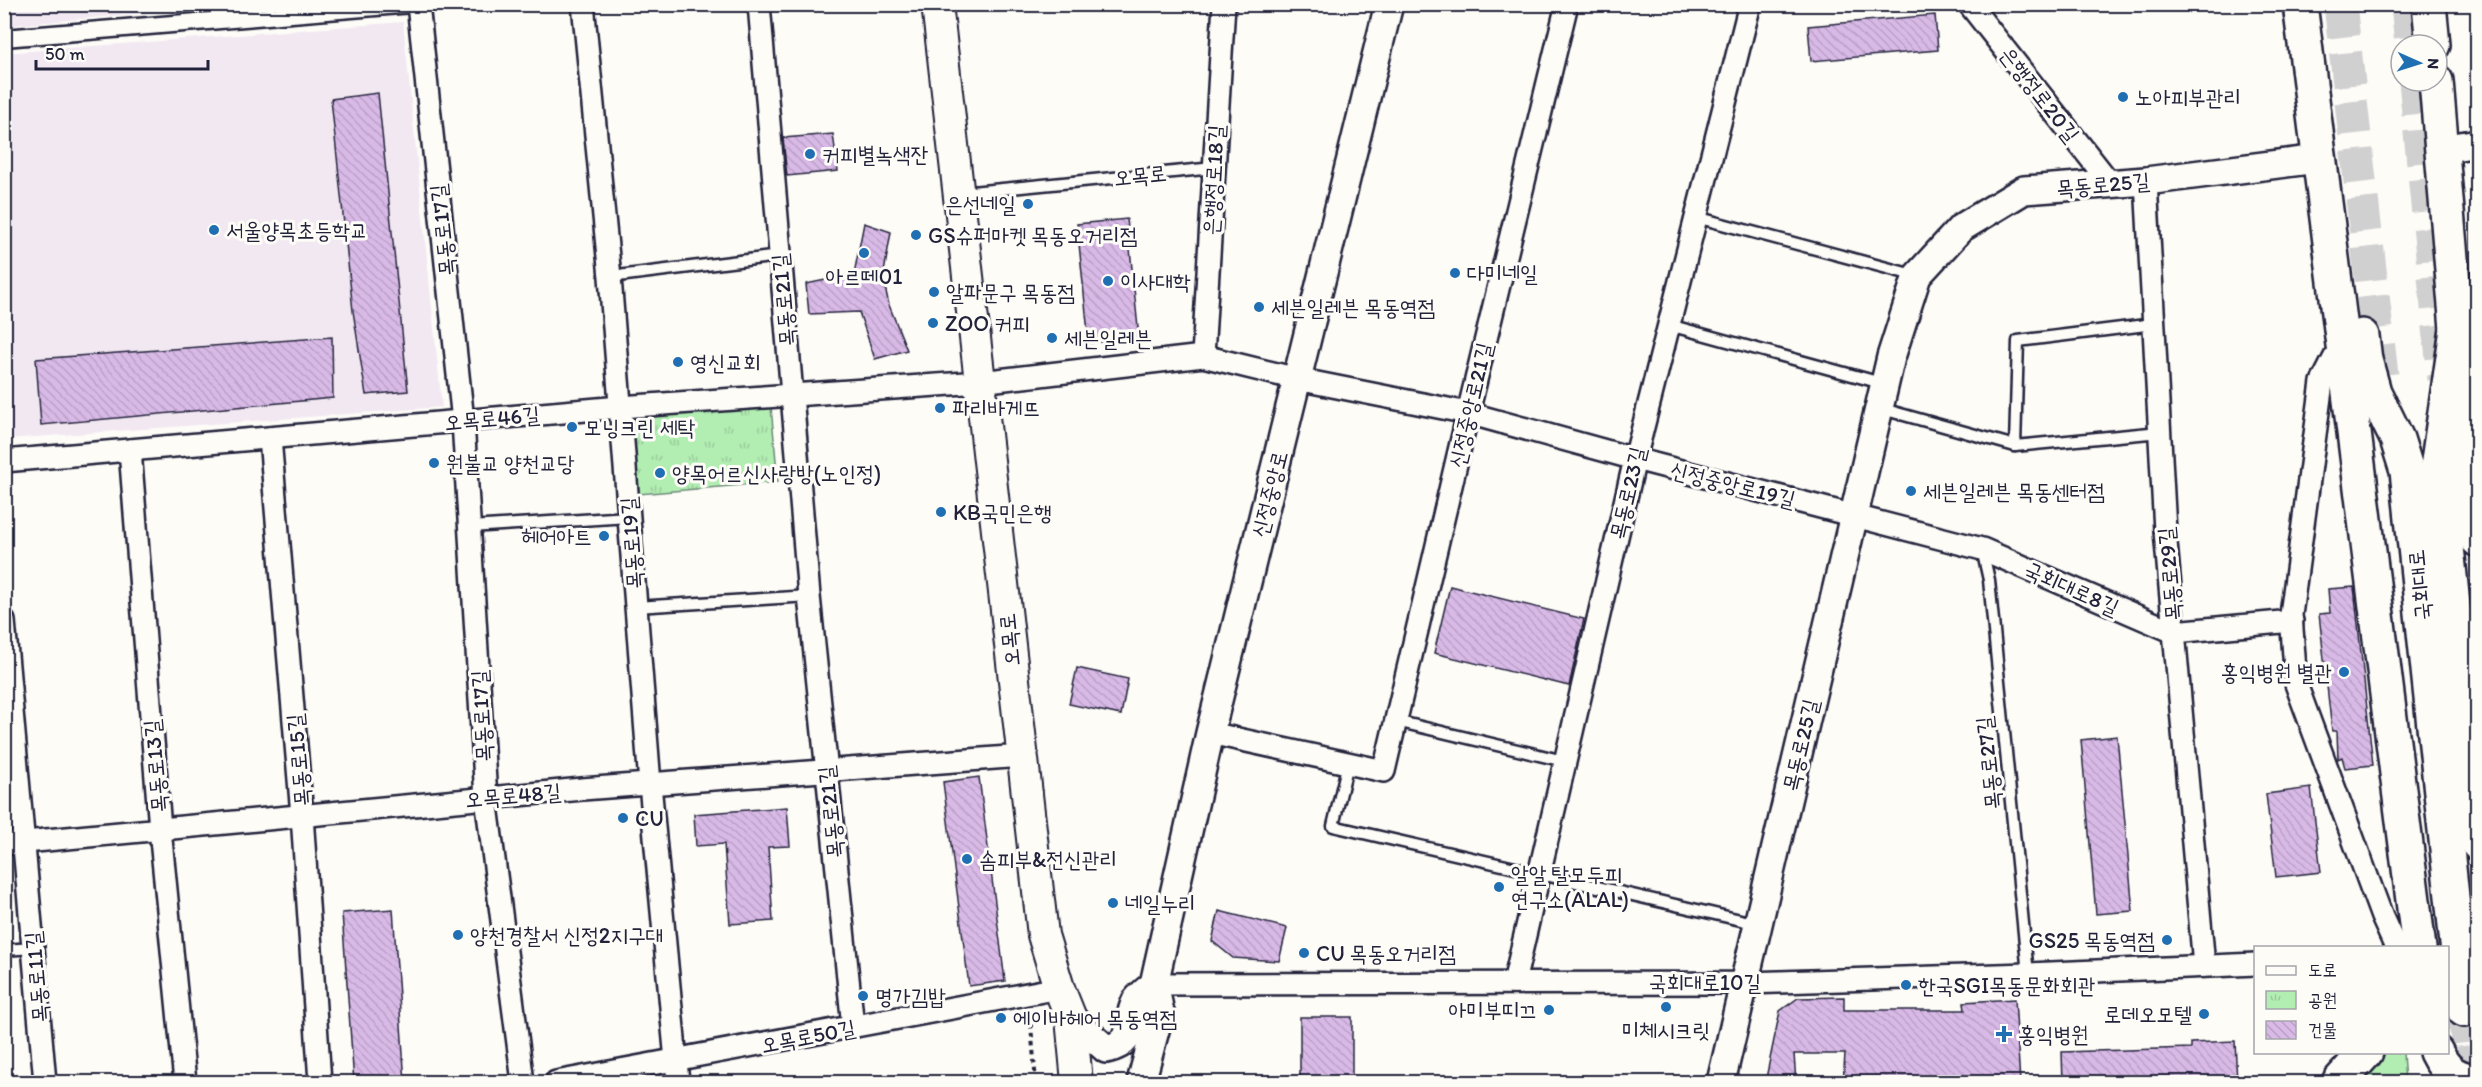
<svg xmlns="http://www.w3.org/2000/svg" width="2482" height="1087" viewBox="0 0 2482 1087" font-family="Itim,'Poor Story',sans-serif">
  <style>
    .built { fill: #f2e8f2 }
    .green { fill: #b2edb2; stroke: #6a8876; stroke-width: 1.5 }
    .park { fill: url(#park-tufts); stroke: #6a8876; stroke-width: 1.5 }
    .building { fill: url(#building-back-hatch); stroke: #22223b; stroke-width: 1.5 }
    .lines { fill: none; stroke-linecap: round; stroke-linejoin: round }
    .primary-tunnel { stroke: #d1d0d1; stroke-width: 33; stroke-dasharray: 33 16; stroke-linecap: butt }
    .trunk-tunnel { stroke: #d1d0d1; stroke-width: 33; stroke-dasharray: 33 16; stroke-linecap: butt }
    .service-casing { stroke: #22223b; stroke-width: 15 }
    .pedestrian-casing { stroke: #22223b; stroke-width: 21 }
    .minor-casing { stroke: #22223b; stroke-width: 26 }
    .tertiary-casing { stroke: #22223b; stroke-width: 32 }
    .secondary-casing { stroke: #22223b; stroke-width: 34 }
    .primary-casing { stroke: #22223b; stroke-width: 38 }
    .path { stroke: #22223b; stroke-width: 4; stroke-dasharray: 4.5 4.5; stroke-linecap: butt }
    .service { stroke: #fdfcf7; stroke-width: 10 }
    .pedestrian { stroke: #fdfcf7; stroke-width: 16 }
    .minor { stroke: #fdfcf7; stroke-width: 21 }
    .tertiary { stroke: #fdfcf7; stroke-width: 27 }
    .secondary { stroke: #fdfcf7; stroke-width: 30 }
    .primary { stroke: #fdfcf7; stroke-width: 33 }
    .poi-dot { fill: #1f6fb2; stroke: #fdfcf7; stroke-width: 2 }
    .labels { text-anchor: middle; stroke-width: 6; stroke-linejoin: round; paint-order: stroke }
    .street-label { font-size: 22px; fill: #22223b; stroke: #fdfcf7 }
    .poi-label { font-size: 22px; fill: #22223b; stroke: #fdfcf7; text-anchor: start }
  </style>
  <defs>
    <pattern id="park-tufts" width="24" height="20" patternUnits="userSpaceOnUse" patternTransform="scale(1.5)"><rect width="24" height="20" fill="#b2edb2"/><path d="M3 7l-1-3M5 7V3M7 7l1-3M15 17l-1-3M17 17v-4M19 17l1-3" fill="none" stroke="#99cb9a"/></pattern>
    <pattern id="building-back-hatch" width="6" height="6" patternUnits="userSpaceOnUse" patternTransform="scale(1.5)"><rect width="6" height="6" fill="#d9bae7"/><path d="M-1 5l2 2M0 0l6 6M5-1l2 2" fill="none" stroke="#baa0c7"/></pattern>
  </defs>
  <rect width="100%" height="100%" fill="#fdfcf7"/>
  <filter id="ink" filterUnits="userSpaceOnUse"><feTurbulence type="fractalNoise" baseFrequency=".0167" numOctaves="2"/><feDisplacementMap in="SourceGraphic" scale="12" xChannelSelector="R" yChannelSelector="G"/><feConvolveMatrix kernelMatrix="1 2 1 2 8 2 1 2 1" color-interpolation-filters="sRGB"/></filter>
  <g filter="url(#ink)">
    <g class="built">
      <path d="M 5,4 L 166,4 L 166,11 L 5,26 Z"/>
      <path d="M 171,5 L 171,4 L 253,5 L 172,12 Z"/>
      <path d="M 403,22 L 442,407 L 8,439 L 4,406 L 4,53 Z"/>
    </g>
    <path class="green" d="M 2379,1053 L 2403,1053 L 2405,1082 L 2353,1082 Z"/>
    <path class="park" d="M 771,407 L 778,482 L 639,494 L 633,418 Z"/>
    <g class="building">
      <path d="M 1935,15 L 1938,50 L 1811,61 L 1808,26 Z"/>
      <path d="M 378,93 L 408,391 L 366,395 L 353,311 L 331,99 Z"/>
      <path d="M 833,134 L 838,171 L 787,176 L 783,138 Z"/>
      <path d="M 1127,219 L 1139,338 L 1089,343 L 1077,224 Z"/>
      <path d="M 864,223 L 891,232 L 883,278 L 889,305 L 907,350 L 875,359 L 859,312 L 809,314 L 806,284 L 854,274 Z"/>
      <path d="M 332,337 L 333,398 L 41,425 L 36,359 Z"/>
      <path d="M 1450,586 L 1584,619 L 1569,686 L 1434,653 Z"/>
      <path d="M 2354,587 L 2373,765 L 2345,768 L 2342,757 L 2338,759 L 2337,731 L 2332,731 L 2319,614 L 2330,613 L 2328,589 Z"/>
      <path d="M 1077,668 L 1128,679 L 1121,715 L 1069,704 Z"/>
      <path d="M 2117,736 L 2133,911 L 2096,914 L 2081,740 Z"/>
      <path d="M 979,777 L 1005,981 L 969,986 L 943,782 Z"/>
      <path d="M 2311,788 L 2321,872 L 2276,877 L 2266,794 Z"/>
      <path d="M 787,807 L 790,846 L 768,847 L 773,921 L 730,924 L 724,844 L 696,846 L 694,814 Z"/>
      <path d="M 393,909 L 405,1083 L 354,1083 L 342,913 Z"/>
      <path d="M 1219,911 L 1287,928 L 1279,961 L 1233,958 L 1212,941 Z"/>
      <path d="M 1844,997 L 1844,1010 L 1965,1010 L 1964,1002 L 2015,999 L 2020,1083 L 1843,1083 L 1845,1054 L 1794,1054 L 1796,1083 L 1765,1083 L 1780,1011 L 1798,998 Z"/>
      <rect x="1300" y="1017" width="52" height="66"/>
      <path d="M 2235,1041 L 2237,1083 L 2063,1083 L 2062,1052 L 2191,1048 L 2191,1043 Z"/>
    </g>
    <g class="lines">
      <path class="primary-tunnel" d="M 2464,1010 L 2471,1082"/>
      <g class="trunk-tunnel">
        <path d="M 2340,4 L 2382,375"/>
        <path d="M 2407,4 L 2411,45"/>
        <path d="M 2415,81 L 2444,379"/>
        <path d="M 2448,998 L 2455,1082"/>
      </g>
      <defs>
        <g id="service">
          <path d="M 961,193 L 1214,168"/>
          <path d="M 1696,217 L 1917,276"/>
          <path d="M 610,277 L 779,256"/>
          <path d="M 1669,325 L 1885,384"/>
          <path d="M 1879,408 L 2015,446 L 2160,432"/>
          <path d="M 2015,446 L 2018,341 L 2154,324"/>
          <path d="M 470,527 L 629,517"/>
          <path d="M 1982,549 L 1989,580 L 2028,974"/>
          <path d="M 636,607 L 809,596"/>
          <path d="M 1396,721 L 1564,761"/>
          <path d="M 1348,763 L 1333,826 L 1758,924"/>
          <path d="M 4,950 L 33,948"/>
        </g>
        <path id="pedestrian" d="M 4,38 L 412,4"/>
        <g id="minor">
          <path d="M 418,4 L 463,421 L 486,798 L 523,1082"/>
          <path d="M 583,4 L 610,277 L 650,784 L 678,1082"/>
          <path d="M 759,4 L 809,596 L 853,1027"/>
          <path d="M 1969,4 L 2110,183"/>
          <path d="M 2146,181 L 2165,531 L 2204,966"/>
          <path d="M 2455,308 L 2478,331"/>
          <path d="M 2342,343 L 2322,382 L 2291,615 L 2296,684 L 2382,917 L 2396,948"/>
          <path d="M 1203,356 L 1224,4"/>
          <path d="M 270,438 L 302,815 L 320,1082"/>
          <path d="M 130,450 L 160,829 L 185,1082"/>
          <path d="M 4,461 L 620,407 L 980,382 L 1203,356 L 1297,379 L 1468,413 L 1635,459 L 1982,549 L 2174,632 L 2292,621"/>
          <path d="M 4,621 L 45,1082"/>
          <path d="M 1210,733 L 1384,771 L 1468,413 L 1567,4"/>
          <path d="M 4,844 L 582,789 L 1022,756"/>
          <path d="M 1514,983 L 1635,459 L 1750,4"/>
          <path d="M 1154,984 L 1745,983 L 2028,974 L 2256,964"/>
          <path d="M 556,1082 L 1059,988"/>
        </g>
        <g id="tertiary">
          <path d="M 2442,149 L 2478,143"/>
          <path d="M 1071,1018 L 1106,1049 C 1139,1042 1124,1024 1136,1001 C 1140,995 1149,989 1154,984"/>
          <path d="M 1141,1082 L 1160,1012 L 1154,984 L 1210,733 L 1389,4"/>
          <path d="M 1721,1082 L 1891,357 L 1917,276 L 1961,228 L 2024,190 L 2146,181 L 2318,159"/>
        </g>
        <path id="secondary" d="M 937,4 L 1043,935 L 1059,988 L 1071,1018 L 1077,1082"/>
        <g id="primary">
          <path d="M 2300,4 L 2419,948"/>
          <path d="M 2429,4 L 2433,45"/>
          <path d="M 2436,81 L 2457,329 L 2467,385 L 2468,463 L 2478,540"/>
          <path d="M 2457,329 L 2438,461 L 2478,844"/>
          <path d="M 2362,336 L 2365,360 L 2374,392 L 2397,439 L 2407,471 L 2464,1010"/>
          <path d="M 2436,1052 C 2446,1073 2456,1078 2478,1082"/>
          <path d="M 2339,1082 L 2366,1052"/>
        </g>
      </defs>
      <use href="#service" class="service-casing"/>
      <use href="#pedestrian" class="pedestrian-casing"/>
      <use href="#minor" class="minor-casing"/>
      <use href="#tertiary" class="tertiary-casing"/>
      <use href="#secondary" class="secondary-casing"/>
      <use href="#primary" class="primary-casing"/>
      <path class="path" d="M 1030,1015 L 1036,1082"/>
      <use href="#service" class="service"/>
      <use href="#pedestrian" class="pedestrian"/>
      <use href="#minor" class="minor"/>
      <use href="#tertiary" class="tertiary"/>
      <use href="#secondary" class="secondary"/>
      <use href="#primary" class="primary"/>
    </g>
  </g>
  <g class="poi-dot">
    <circle cx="2123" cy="97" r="6"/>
    <circle cx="810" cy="154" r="6"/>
    <circle cx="1028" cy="204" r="6"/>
    <circle cx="214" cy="230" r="6"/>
    <circle cx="916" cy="235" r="6"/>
    <circle cx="864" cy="253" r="6"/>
    <circle cx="1455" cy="273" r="6"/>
    <circle cx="1108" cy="281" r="6"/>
    <circle cx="934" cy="292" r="6"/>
    <circle cx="1259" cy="307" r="6"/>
    <circle cx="933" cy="323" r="6"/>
    <circle cx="1052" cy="338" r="6"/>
    <circle cx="678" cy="362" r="6"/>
    <circle cx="940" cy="408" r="6"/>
    <circle cx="572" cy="427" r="6"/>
    <circle cx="434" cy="463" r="6"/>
    <circle cx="660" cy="473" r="6"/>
    <circle cx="1911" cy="491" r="6"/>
    <circle cx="941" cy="512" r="6"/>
    <circle cx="604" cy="536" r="6"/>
    <circle cx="2344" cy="672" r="6"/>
    <circle cx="623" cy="818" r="6"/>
    <circle cx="967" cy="859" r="6"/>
    <circle cx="1499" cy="887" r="6"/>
    <circle cx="1113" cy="903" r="6"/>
    <circle cx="458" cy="935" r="6"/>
    <circle cx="2167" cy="940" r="6"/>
    <circle cx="1304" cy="953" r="6"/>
    <circle cx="1906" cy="985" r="6"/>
    <circle cx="863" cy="996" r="6"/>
    <circle cx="1666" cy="1007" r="6"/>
    <circle cx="1549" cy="1010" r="6"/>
    <circle cx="2204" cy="1014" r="6"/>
    <circle cx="1001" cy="1018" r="6"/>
    <path d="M2001 1025h6v6h6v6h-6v6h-6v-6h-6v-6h6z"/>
  </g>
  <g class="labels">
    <g class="street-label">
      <text transform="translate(2040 94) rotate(52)" y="8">은행정로20길</text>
      <text transform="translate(1140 175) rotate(-6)" y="8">오목로</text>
      <text transform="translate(1213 180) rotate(-87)" y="8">은행정로18길</text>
      <text transform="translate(2103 184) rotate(-5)" y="8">목동로25길</text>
      <text transform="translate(442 230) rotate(-96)" y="8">목동로17길</text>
      <text transform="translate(783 300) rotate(-95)" y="8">목동로21길</text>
      <text transform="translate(1470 405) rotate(-77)" y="8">신정중앙로21길</text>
      <text transform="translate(492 418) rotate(-5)" y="8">오목로46길</text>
      <text transform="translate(1733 484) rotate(14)" y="8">신정중앙로19길</text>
      <text transform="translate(1627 493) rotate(-77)" y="8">목동로23길</text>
      <text transform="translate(1269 494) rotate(-76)" y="8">신정중앙로</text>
      <text transform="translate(631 543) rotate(-94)" y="8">목동로19길</text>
      <text transform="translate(2169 574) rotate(-95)" y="8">목동로29길</text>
      <text transform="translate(2419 585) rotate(-96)" y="8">국회대로</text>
      <text transform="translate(2072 588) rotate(24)" y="8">국회대로8길</text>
      <text transform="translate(1009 640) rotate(-96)" y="8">오목로</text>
      <text transform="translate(481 716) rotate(-93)" y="8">목동로17길</text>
      <text transform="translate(1800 745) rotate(-77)" y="8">목동로25길</text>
      <text transform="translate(298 760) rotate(-95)" y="8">목동로15길</text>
      <text transform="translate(1988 763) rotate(-96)" y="8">목동로27길</text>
      <text transform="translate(155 766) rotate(-95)" y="8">목동로13길</text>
      <text transform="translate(513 795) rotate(-5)" y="8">오목로48길</text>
      <text transform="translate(830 812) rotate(-96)" y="8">목동로21길</text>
      <text transform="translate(36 977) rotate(-95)" y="8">목동로11길</text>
      <text x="1705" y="990">국회대로10길</text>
      <text transform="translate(808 1036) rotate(-11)" y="8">오목로50길</text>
    </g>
    <g class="poi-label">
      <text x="2135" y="105">노아피부관리</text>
      <text x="822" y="162">커피별녹색잔</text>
      <text x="1016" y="212" text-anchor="end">은선네일</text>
      <text x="226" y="238">서울양목초등학교</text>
      <text x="928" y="243">GS슈퍼마켓 목동오거리점</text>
      <text x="1467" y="281">다미네일</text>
      <text x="864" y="284" text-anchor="middle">아르떼01</text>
      <text x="1120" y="289">이사대학</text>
      <text x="946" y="300">알파문구 목동점</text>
      <text x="1271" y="315">세븐일레븐 목동역점</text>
      <text x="945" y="331">ZOO 커피</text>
      <text x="1064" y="346">세븐일레븐</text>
      <text x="690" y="370">영신교회</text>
      <text x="952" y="416">파리바게뜨</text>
      <text x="584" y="435">모닝크린 세탁</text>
      <text x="446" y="471">원불교 양천교당</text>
      <text x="672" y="481">양목어르신사랑방(노인정)</text>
      <text x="1923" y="499">세븐일레븐 목동센터점</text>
      <text x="953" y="520">KB국민은행</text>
      <text x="592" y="544" text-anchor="end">헤어아트</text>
      <text x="2332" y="680" text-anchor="end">홍익병원 별관</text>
      <text x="635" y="826">CU</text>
      <text x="979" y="867">솜피부&amp;전신관리</text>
      <text x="1511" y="882">알알 탈모두피<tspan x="1511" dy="25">연구소(ALAL)</tspan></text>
      <text x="1125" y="911">네일누리</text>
      <text x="470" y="943">양천경찰서 신정2지구대</text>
      <text x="2155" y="948" text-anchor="end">GS25 목동역점</text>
      <text x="1316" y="961">CU 목동오거리점</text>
      <text x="1918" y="993">한국SGI목동문화회관</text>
      <text x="875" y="1004">명가김밥</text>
      <text x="1537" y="1018" text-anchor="end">아미부띠끄</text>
      <text x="2192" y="1022" text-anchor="end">로데오모텔</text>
      <text x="1013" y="1026">에이바헤어 목동역점</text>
      <text x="1666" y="1038" text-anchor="middle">미체시크릿</text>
      <text x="2018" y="1042">홍익병원</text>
    </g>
  </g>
  <rect width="2482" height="1087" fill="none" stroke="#fdfcf7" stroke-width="24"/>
  <rect x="12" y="12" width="2458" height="1063" fill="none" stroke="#22223b" stroke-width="2" filter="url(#ink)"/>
  <rect x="2254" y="946" width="195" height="108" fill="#fdfcf7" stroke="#a5a5ac" stroke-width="1.5"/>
  <rect x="2266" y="966" width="30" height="9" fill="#fdfcf7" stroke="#a5a5ac" stroke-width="1.5"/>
  <text x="2308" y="976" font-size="18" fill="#22223b">도로</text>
  <rect x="2266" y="991" width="30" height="18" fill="url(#park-tufts)" stroke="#a5a5ac" stroke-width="1.5"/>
  <text x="2308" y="1006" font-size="18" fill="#22223b">공원</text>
  <rect x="2266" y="1021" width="30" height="18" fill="url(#building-back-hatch)" stroke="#a5a5ac" stroke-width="1.5"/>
  <text x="2308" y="1036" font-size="18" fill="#22223b">건물</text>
  <g transform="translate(2419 63) rotate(93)"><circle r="28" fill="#fdfcf7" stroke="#a5a5ac" stroke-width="1.5"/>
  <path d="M0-4.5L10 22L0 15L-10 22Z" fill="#1f6fb2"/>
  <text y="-9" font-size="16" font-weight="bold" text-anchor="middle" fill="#22223b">N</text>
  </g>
  <path d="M36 60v9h172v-9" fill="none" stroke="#22223b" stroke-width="3"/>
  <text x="45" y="60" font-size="18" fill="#22223b" stroke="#fdfcf7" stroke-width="4.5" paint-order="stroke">50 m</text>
</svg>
